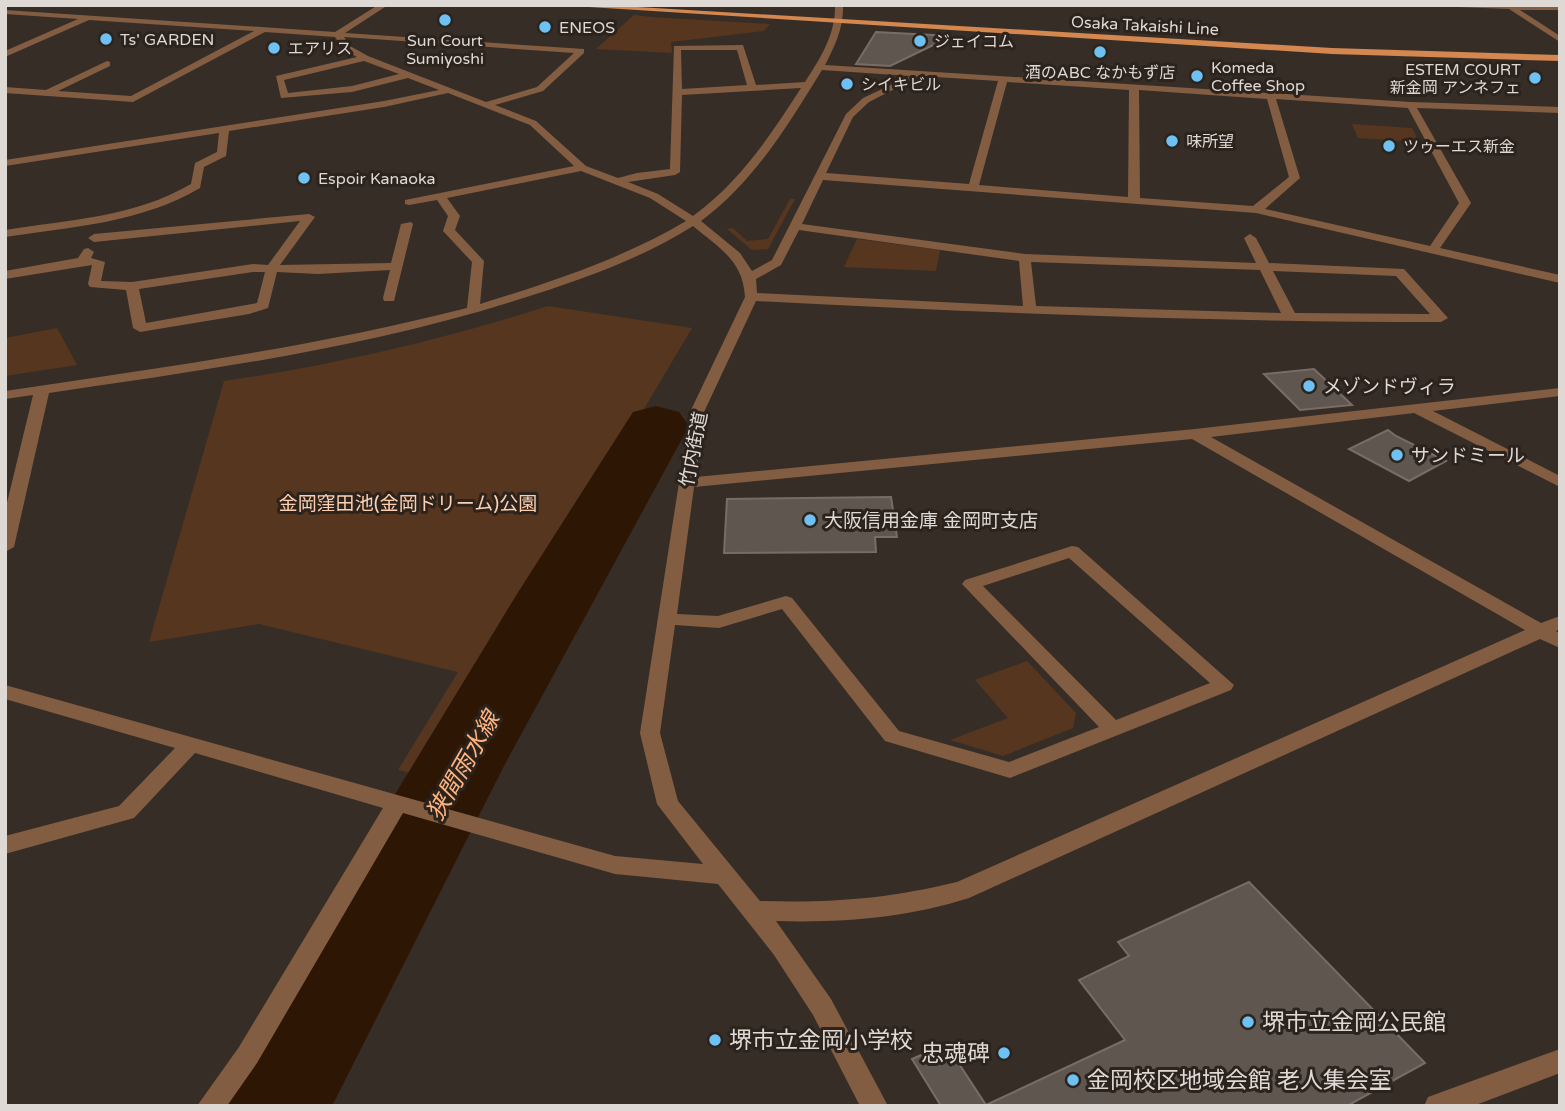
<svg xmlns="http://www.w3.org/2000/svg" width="1565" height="1111" viewBox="0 0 1565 1111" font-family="'Varela Round','Noto Sans JP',sans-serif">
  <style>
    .green { fill: #57361f }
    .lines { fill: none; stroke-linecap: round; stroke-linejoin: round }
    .river { fill: #2e1604; fill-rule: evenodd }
    .building { fill: #605650; stroke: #786d66; stroke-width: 2 }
    .minor { fill: #835d42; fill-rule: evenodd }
    .major { fill: #d4874e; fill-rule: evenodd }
    .poi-dot { fill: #6dc2f3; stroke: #2c231d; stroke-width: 2.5 }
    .labels { text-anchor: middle; stroke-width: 6; stroke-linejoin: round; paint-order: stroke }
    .far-street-label { font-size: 16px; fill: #dfd9d5; stroke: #2c231d }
    .far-poi-label { font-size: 16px; fill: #dfd9d5; stroke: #2c231d; text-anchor: start }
    .poi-label { font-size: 19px; fill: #dfd9d5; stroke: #2c231d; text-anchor: start }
    .street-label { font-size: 19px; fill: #dfd9d5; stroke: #2c231d }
    .park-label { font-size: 19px; fill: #fdcfb0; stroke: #2c231d }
    .near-poi-label { font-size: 23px; fill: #dfd9d5; stroke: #2c231d; text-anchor: start }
    .near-water-label { font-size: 24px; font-style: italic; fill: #ffb47f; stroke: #2c231d }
  </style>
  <rect width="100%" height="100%" fill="#362d27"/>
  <g class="green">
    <path d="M 634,15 L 651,17 L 770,24 L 764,31 L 671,42 L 672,53 L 596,49 Z"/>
    <path d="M 1352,124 L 1412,128 L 1419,142 L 1358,138 Z"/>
    <path d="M 790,199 L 795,199 L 768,249 L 752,250 L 727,229 L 733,228 L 747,241 L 768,239 Z"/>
    <path d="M 857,239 L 940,250 L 936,271 L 844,267 Z"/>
    <path d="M 548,306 L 692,328 L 426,777 L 398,770 L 458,672 L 259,624 L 149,642 L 224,381 C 335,365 442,340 548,306 Z"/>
    <path d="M 57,328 L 77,365 L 5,376 L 5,338 Z"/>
    <path d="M 1027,661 L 1076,713 L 1073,728 L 1003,756 L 950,740 L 1008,718 L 975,680 Z"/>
  </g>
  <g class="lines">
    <path class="river" d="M 656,406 L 679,412 L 689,426 L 505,764 L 332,1106 L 212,1106 L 229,1067 L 517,594 L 633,412 Z"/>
  </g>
  <g class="building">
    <path d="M 876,32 L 952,36 L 890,66 L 856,64 Z"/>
    <path d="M 1314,369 L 1352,405 L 1300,410 L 1264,374 Z"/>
    <path d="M 1388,430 L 1396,436 L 1446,461 L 1409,481 L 1349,449 Z"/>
    <path d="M 891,497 L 897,537 L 875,537 L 876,552 L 724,553 L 727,499 Z"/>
    <path d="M 1249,882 L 1425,1063 L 1347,1106 L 941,1106 L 912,1059 L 946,1044 L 986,1105 L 1125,1040 L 1079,980 L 1129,956 L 1118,942 Z"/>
  </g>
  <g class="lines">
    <g class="minor">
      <path d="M 378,5 L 388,5 L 345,33 L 584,49 L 584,53 L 543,91 L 495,105 L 536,121 L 586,166 L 618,178 L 637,173 L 670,169 L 674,46 L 743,45 L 756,85 L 805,82 C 820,59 836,34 835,5 L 843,5 C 844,27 835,46 825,65 L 1411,102 L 1560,107 L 1560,113 L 1417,108 L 1471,203 L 1440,248 L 1560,275 L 1560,283 L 1256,213 L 823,180 L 802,224 L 1025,254 L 1256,263 L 1244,238 L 1250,234 L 1256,238 L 1269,263 L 1404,269 L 1448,318 L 1441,322 C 1213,322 985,313 756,301 L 704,412 L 696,477 L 1195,429 L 1560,388 L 1560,396 L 1433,411 L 1560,476 L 1560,487 L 1414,413 L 1211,437 L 1541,623 L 1560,616 L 1560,629 L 1556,631 L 1560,634 L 1560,648 L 1540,639 L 969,898 C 907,918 841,923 776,921 L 831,999 L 888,1106 L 860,1106 L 813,1015 L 774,955 L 718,884 L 615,874 L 403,813 L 257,1063 L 227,1106 L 197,1106 L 239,1047 L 383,808 L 195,753 L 134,818 L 5,854 L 5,836 L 119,806 L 175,748 L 5,699 L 5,685 L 615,856 L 703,864 L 657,804 L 640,733 L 690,412 L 745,297 C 743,260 719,248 693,226 C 639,260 578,281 517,300 C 366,348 206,370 49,393 L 14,547 L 5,552 L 5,511 L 33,395 L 5,399 L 5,391 C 160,368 315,347 467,308 L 472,262 L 443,231 L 448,216 L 437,200 L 409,205 L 405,204 L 405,200 L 574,166 L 530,125 L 448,93 L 384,107 L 229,131 L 226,156 L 204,167 L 200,188 C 141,223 71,227 5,237 L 5,230 C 68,220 135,217 191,184 L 195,163 L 217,152 L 219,133 L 5,166 L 5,160 L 384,101 L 439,90 L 408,78 L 352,92 L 281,98 L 276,76 L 357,57 L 344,50 L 335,37 L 265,32 L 133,102 L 5,93 L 5,87 L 46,90 L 107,61 L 110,62 L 110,66 L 58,91 L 131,96 L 254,31 L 89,20 L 5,57 L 5,51 L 78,19 L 5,14 L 5,10 L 335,32 ZM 344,37 L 574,53 L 537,87 L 486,102 L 368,56 L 350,46 ZM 681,50 L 737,50 L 747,85 L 682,89 ZM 364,61 L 399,74 L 352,86 L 288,93 L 284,80 ZM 822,70 L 910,76 L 863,98 L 846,114 L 772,260 L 752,271 L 740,253 L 701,221 C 754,182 788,125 822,70 ZM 920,76 L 998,81 L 969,184 L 826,173 L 853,117 L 869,102 ZM 1007,82 L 1129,90 L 1128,197 L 979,185 ZM 801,88 C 770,136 740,182 693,216 L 658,194 L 628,182 L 675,175 L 680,172 L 682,95 ZM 1139,90 L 1267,99 L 1289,177 L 1253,206 L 1140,198 ZM 1276,99 L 1408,108 L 1459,203 L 1430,246 L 1265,209 L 1300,178 ZM 581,171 L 650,198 L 686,221 C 622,259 551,282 480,304 L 484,261 L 455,230 L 460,216 L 447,198 ZM 799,230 L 1019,261 L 1023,306 L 757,293 L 756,279 L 781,265 ZM 1031,262 L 1260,270 L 1281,313 L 1036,306 ZM 1273,271 L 1396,276 L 1430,314 L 1295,313 ZM 1192,439 L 1525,630 L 957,882 C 886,899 832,903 760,901 L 678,801 L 660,733 L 675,625 L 719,628 L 782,609 L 885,741 L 1010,778 L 1231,690 L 1234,685 L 1078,547 L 1072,546 L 965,580 L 962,584 L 1099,727 L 1009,762 L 899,731 L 792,598 L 786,596 L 718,616 L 677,614 L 694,487 ZM 1069,558 L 1210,683 L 1116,720 L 983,586 Z"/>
      <path d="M 1407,5 L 1560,6 L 1560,10 L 1520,10 L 1560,36 L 1560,42 L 1509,9 Z"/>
      <path d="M 309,214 L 315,217 L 280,265 L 391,263 L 401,224 L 411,222 L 413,224 L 394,301 L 384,301 L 383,298 L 390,270 L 318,274 L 277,272 L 268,308 L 249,314 L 140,332 L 133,328 L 126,290 L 90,287 L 88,284 L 92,265 L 5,279 L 5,271 L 78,258 L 84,249 L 88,248 L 94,252 L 91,258 L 105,262 L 101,281 L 132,282 L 253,264 L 268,265 L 300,221 L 94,242 L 88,238 L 94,234 ZM 253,272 L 265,272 L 257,303 L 146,323 L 139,289 Z"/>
      <path d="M 1560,1049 L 1560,1073 L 1473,1106 L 1424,1106 L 1428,1097 Z"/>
    </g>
    <path class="major" d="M 557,5 L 604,5 L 1332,48 L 1560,55 L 1560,61 L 1332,54 Z"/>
  </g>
  <g class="poi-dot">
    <circle cx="445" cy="20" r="7"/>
    <circle cx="545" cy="27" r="7"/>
    <circle cx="106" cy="39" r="7"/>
    <circle cx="920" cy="41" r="7"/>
    <circle cx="274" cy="48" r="7"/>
    <circle cx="1100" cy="52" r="7"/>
    <circle cx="1197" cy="76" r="7"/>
    <circle cx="1535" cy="78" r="7"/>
    <circle cx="847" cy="84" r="7"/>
    <circle cx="1172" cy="141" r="7"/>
    <circle cx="1389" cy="146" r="7"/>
    <circle cx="304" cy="178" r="7"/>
    <circle cx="1309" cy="386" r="7"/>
    <circle cx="1397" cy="455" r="7"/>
    <circle cx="810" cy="520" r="7"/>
    <circle cx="1248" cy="1022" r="7"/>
    <circle cx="715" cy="1040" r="7"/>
    <circle cx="1004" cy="1053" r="7"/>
    <circle cx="1073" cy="1080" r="7"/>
  </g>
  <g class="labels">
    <g class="far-street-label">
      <text transform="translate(1145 25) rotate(3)" y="6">Osaka Takaishi Line</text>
    </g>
    <g class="far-poi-label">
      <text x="559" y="33">ENEOS</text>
      <text x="120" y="45">Ts' GARDEN</text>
      <text x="445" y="46" text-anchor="middle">Sun Court<tspan x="445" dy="18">Sumiyoshi</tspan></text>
      <text x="934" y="47">ジェイコム</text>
      <text x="288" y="54">エアリス</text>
      <text x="1211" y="73">Komeda<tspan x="1211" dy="18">Coffee Shop</tspan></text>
      <text x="1521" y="75" text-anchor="end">ESTEM COURT<tspan x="1521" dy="18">新金岡 アンネフェ</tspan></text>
      <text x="1100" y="78" text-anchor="middle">酒のABC なかもず店</text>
      <text x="861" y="90">シイキビル</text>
      <text x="1186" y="147">味所望</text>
      <text x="1403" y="152">ツゥーエス新金</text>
      <text x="318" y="184">Espoir Kanaoka</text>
    </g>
    <g class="poi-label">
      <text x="1323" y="393">メゾンドヴィラ</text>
      <text x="1411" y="462">サンドミール</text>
      <text x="824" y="527">大阪信用金庫 金岡町支店</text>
    </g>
    <g class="street-label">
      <text transform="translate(693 449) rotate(-79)" y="7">竹内街道</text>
    </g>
    <g class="park-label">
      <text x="408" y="510">金岡窪田池(金岡ドリーム)公園</text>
    </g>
    <g class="near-poi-label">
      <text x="1262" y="1030">堺市立金岡公民館</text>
      <text x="729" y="1048">堺市立金岡小学校</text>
      <text x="990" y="1061" text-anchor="end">忠魂碑</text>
      <text x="1087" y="1088">金岡校区地域会館 老人集会室</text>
    </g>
    <g class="near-water-label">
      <text transform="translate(463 766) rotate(-60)" y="8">狭間雨水線</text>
    </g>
  </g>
  <rect width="1565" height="1111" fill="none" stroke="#dfd9d5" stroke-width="14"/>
</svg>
